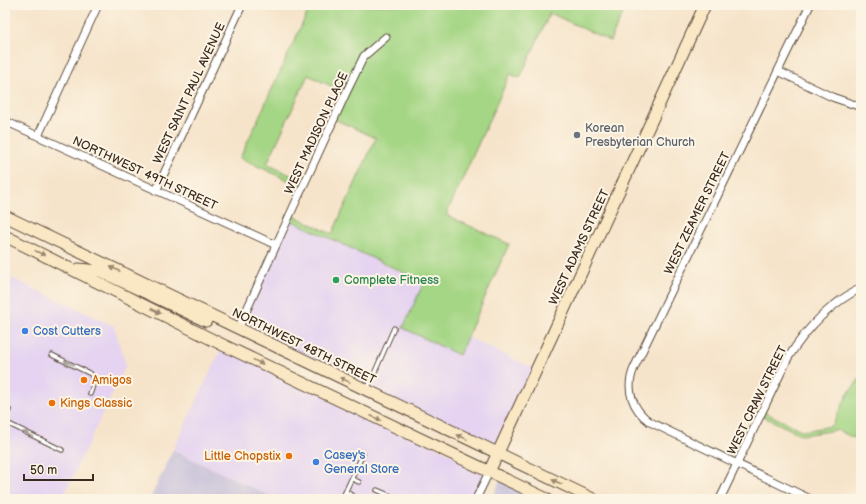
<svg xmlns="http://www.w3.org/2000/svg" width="866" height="504" viewBox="0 0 866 504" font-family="'Balsamiq Sans',sans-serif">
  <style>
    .built { fill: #e5d3f1 }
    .industrial { fill: #c7c0d9 }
    .green { fill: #a5d685; stroke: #708052 }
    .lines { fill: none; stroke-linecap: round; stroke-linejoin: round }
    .service-casing { stroke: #574638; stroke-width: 5.5 }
    .minor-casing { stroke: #574638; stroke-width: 9 }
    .secondary-casing { stroke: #574638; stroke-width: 13 }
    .service { stroke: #fff; stroke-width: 3.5 }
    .minor { stroke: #fff; stroke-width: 7 }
    .secondary { stroke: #fae7c3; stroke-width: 11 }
    .oneway { fill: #9a8870 }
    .oneway2 { fill: #a79f9a }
    .worship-dot { fill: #6b7280; stroke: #fcf5e5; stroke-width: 1.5 }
    .leisure-dot { fill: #2e9e5b; stroke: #fcf5e5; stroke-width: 1.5 }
    .shop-dot { fill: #3f7fe0; stroke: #fcf5e5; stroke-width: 1.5 }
    .food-dot { fill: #e8710a; stroke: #fcf5e5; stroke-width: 1.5 }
    .labels { text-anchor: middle; stroke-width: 4; stroke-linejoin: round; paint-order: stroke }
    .street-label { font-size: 12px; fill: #3b2a1e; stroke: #fcf5e5 }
    .worship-label { font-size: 12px; fill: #5b616d; stroke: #fcf5e5; text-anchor: start }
    .leisure-label { font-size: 12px; fill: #27864d; stroke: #fcf5e5; text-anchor: start }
    .shop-label { font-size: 12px; fill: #366cbe; stroke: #fcf5e5; text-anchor: start }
    .food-label { font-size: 12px; fill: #c56008; stroke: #fcf5e5; text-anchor: start }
  </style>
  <rect width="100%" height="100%" fill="#fcf5e5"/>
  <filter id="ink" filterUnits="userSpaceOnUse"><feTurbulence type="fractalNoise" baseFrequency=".025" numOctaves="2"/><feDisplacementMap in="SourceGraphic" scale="8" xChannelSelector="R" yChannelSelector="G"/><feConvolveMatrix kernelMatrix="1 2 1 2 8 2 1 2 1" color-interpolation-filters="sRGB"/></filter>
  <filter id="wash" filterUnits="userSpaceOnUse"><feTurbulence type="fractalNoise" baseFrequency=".012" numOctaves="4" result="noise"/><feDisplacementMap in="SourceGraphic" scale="16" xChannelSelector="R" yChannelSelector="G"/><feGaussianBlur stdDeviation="0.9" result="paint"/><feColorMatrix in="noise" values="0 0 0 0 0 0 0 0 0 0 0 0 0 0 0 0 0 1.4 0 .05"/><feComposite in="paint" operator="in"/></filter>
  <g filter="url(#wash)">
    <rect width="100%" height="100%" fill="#f6e4ca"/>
    <g class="built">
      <path d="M 288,219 L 424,283 L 403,328 L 459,355 L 467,337 L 537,370 L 498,454 L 238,329 Z"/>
      <path d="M 5,275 L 114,326 L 126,365 L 62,499 L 5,499 Z"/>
      <path d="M 223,345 L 489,472 L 476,499 L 276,499 L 173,450 Z"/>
    </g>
    <g class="industrial">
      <path d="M 173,450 L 276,499 L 150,499 Z"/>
      <path d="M 502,477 L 549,499 L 492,499 Z"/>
    </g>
    <g class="green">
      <path d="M 311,5 L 627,5 L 610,41 L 550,13 L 520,78 L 510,74 L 446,215 L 509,244 L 459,355 L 403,328 L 424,282 L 288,219 L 290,214 L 332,234 L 376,138 L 334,119 L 346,93 L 308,75 L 267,164 L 305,182 L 303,187 L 240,158 Z"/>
      <path d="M 861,377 L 861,441 L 837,430 L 802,435 L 760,415 L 762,411 L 803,431 L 832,426 L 848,394 Z"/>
    </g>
  </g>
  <g filter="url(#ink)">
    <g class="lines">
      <defs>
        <g id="service">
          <path d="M 52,355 L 91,374 C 95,382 93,386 90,394"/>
          <path d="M 367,390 L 394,328"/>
          <path d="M 9,410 L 6,416 L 7,423 L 62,450"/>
          <path d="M 352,479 L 359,482"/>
          <path d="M 377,490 L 391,496"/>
          <path d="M 346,492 L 353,496"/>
          <path d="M 342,499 L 363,454"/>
        </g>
        <g id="minor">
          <path d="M 810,5 L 634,368 C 625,389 632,409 650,422 L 810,499"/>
          <path d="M 778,71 L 832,97 L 861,107"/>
          <path d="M 5,121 L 276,245"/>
          <path d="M 38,136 L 98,5"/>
          <path d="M 156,191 L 242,5"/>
          <path d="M 238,329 L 288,219 L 346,93 L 364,56 L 386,37"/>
          <path d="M 476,499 L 489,472"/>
          <path d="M 720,499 L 788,358 C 806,329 829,304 861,288"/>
        </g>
        <g id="secondary">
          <path d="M 5,216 L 593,499"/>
          <path d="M 5,236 L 223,345 L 547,499"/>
          <path d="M 78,269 L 100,271 L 206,321"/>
          <path d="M 489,472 L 705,5"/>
        </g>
      </defs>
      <use href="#service" class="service-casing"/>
      <use href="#minor" class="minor-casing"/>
      <use href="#secondary" class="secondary-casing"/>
      <use href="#service" class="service"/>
      <use href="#minor" class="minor"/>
      <use href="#secondary" class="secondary"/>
    </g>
    <defs><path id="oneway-solid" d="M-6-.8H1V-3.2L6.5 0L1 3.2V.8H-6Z"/></defs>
    <g class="oneway">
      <use href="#oneway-solid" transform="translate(40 253) rotate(26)"/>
      <use href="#oneway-solid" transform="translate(115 269) rotate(-154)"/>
      <use href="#oneway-solid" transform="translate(156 311) rotate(27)"/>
      <use href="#oneway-solid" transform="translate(258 362) rotate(26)"/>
      <use href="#oneway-solid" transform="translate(345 380) rotate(-154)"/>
      <use href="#oneway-solid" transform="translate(376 418) rotate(25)"/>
      <use href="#oneway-solid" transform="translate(462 437) rotate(-154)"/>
      <use href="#oneway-solid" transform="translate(557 482) rotate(-155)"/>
    </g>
    <g class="oneway2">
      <use href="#oneway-solid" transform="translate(69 363) rotate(-154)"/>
      <use href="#oneway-solid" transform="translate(28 434) rotate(-154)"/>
    </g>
  </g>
  <circle class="worship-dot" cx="577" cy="135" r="4"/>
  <circle class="leisure-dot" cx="336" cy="280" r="4"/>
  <g class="shop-dot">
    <circle cx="25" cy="331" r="4"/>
    <circle cx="316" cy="462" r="4"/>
  </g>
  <g class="food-dot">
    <circle cx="84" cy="380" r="4"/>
    <circle cx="52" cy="403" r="4"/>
    <circle cx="289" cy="456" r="4"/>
  </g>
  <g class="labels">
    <g class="street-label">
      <text transform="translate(189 93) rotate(-65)" y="4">WEST SAINT PAUL AVENUE</text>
      <text transform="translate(316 133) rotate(-65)" y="4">WEST MADISON PLACE</text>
      <text transform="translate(145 173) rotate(25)" y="4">NORTHWEST 49TH STREET</text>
      <text transform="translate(697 213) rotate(-64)" y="4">WEST ZEAMER STREET</text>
      <text transform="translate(579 247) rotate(-65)" y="4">WEST ADAMS STREET</text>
      <text transform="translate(304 346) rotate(26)" y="4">NORTHWEST 48TH STREET</text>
      <text transform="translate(757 400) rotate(-64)" y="4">WEST CRAW STREET</text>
    </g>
    <g class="worship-label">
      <text x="585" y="132">Korean<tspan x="585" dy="14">Presbyterian Church</tspan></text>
    </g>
    <g class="leisure-label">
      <text x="344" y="284">Complete Fitness</text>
    </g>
    <g class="shop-label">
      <text x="33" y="335">Cost Cutters</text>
      <text x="324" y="459">Casey's<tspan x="324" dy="14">General Store</tspan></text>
    </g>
    <g class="food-label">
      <text x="92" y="384">Amigos</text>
      <text x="60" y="407">Kings Classic</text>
      <text x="281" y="460" text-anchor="end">Little Chopstix</text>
    </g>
  </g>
  <rect width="866" height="504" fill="none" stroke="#fcf5e5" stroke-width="20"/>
  <path d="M24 474v6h69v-6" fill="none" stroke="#3b2a1e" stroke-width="2"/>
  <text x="30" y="474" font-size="12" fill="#3b2a1e" stroke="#fcf5e5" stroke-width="3" paint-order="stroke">50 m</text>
</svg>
